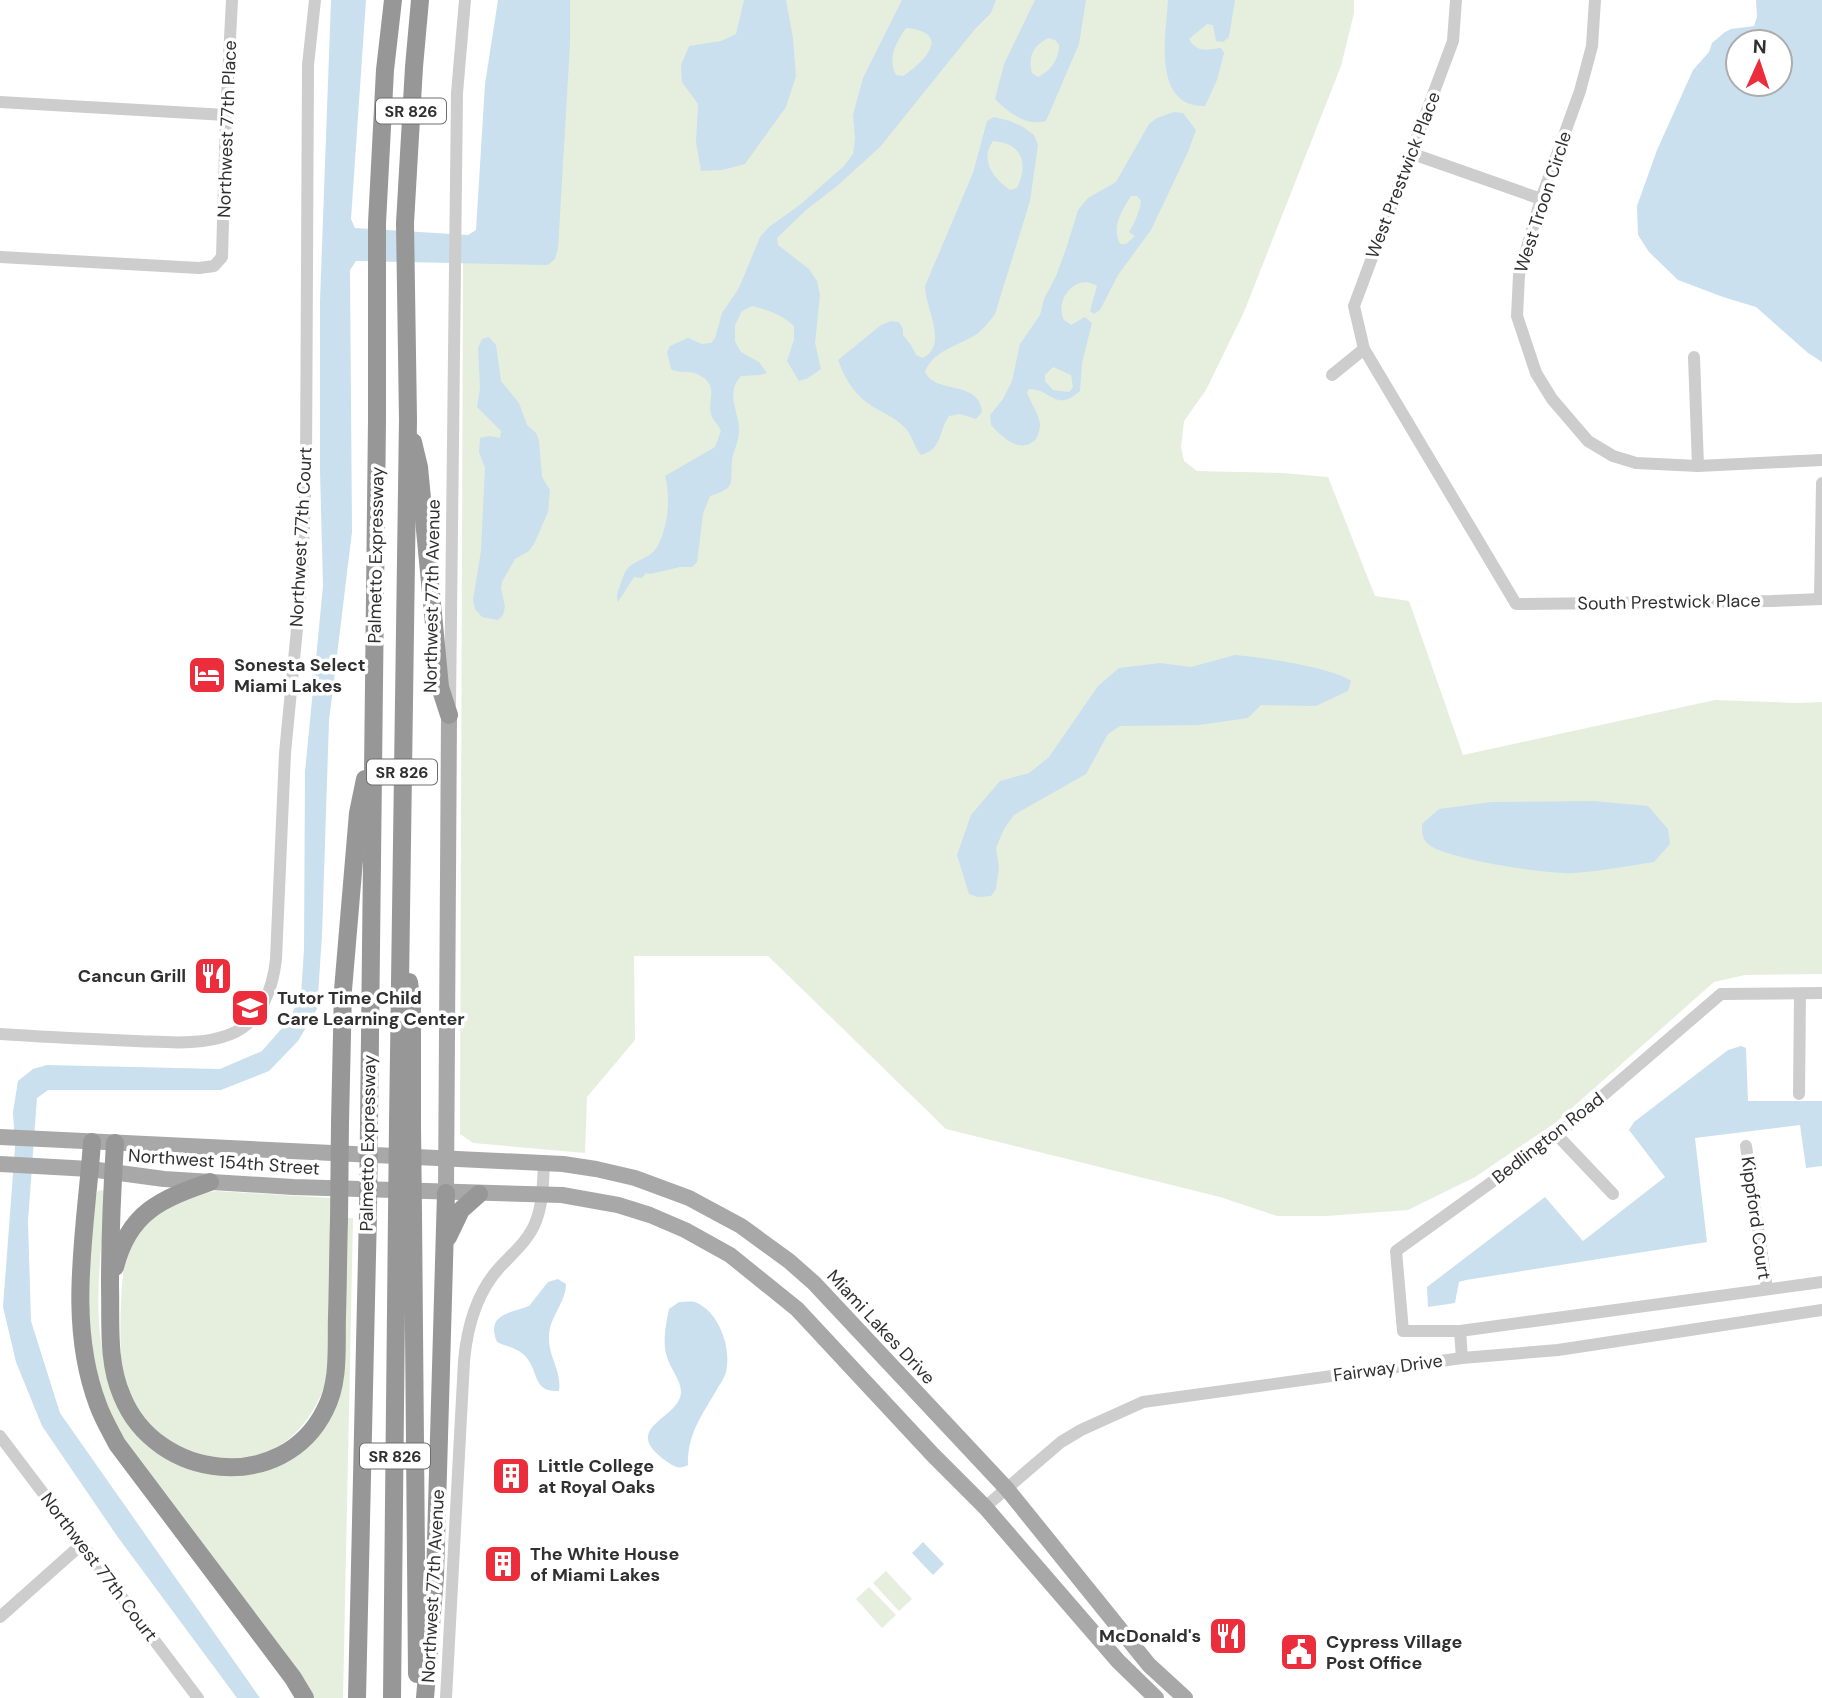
<svg xmlns="http://www.w3.org/2000/svg" width="1822" height="1698" viewBox="0 0 1822 1698" font-family="'DM Sans',sans-serif">
  <style>
    .green { fill: #e6eede }
    .water { fill: #cae0ee; fill-rule: evenodd }
    .lines { fill: none; stroke-linecap: round; stroke-linejoin: round }
    .minor { stroke: #cdcdcd; stroke-width: 12 }
    .major { stroke: #a8a8a8; stroke-width: 16 }
    .highway { stroke: #979797; stroke-width: 18 }
    .highway-bridge { stroke: #979797; stroke-width: 18 }
    .labels { text-anchor: middle; stroke-width: 7; stroke-linejoin: round; paint-order: stroke }
    .shield { fill: #fff; stroke: #6e6e6e; stroke-width: 2 }
    .shield-label { font-size: 16px; font-weight: bold; fill: #303030 }
    .street-label { font-size: 18px; fill: #303030; stroke: #fff }
    .poi-label { font-size: 18px; font-weight: bold; fill: #303030; stroke: #fff; text-anchor: start }
  </style>
  <rect width="100%" height="100%" fill="#fff"/>
  <g class="green">
    <path d="M 561,0 L 1354,0 L 1354,13 L 1341,66 L 1244,312 L 1206,390 L 1184,421 L 1181,447 L 1184,461 L 1197,471 L 1283,473 L 1328,477 L 1375,596 L 1409,601 L 1463,755 L 1715,700 L 1798,703 L 1822,702 L 1822,974 L 1745,975 L 1714,982 L 1555,1123 L 1475,1177 L 1408,1210 L 1326,1216 L 1277,1216 L 1220,1197 L 946,1129 L 768,956 L 634,956 L 635,1040 L 587,1097 L 585,1153 L 473,1143 L 460,1134 L 463,260 L 551,259 Z"/>
    <path d="M 101,1190 L 104,1191 L 105,1198 C 102,1251 91,1312 106,1365 C 112,1387 125,1408 135,1429 L 241,1473 L 326,1419 L 346,1218 L 353,1218 L 343,1698 L 312,1698 L 284,1651 L 126,1443 L 101,1392 L 87,1321 L 93,1214 L 97,1192 Z"/>
    <path d="M 216,1191 L 331,1198 L 330,1367 C 314,1439 253,1482 183,1449 C 166,1441 151,1432 141,1417 C 135,1408 128,1394 124,1383 C 118,1362 120,1271 127,1250 C 130,1243 136,1234 141,1227 C 147,1220 175,1198 184,1196 C 194,1193 205,1193 216,1191 Z"/>
    <path d="M 886,1571 L 912,1599 L 899,1611 L 873,1583 Z"/>
    <path d="M 869,1587 L 896,1615 L 882,1628 L 856,1599 Z"/>
  </g>
  <g class="water">
    <path d="M 331,0 L 366,0 L 351,219 L 355,228 L 468,235 L 476,230 L 485,84 L 498,0 L 570,0 L 570,44 L 558,249 L 555,259 L 548,265 L 356,261 L 350,270 L 352,532 L 329,721 L 322,936 L 317,1009 L 298,1041 L 269,1071 L 221,1090 L 48,1090 L 37,1098 L 28,1221 L 31,1321 L 60,1413 L 260,1698 L 237,1698 L 117,1536 L 42,1426 L 16,1362 L 3,1307 L 15,1147 L 13,1112 L 18,1081 L 33,1069 L 47,1065 L 220,1069 L 262,1051 L 289,1020 L 301,995 L 304,949 L 305,772 L 323,586 L 320,471 L 320,301 Z"/>
    <path d="M 744,0 L 786,0 L 793,38 L 796,76 L 786,107 L 745,164 L 722,170 L 701,171 L 696,142 L 698,104 L 682,82 L 681,65 L 689,46 L 721,41 L 736,34 Z"/>
    <path d="M 902,0 L 996,0 L 991,13 L 975,29 L 880,147 L 837,186 L 806,210 L 777,238 L 778,245 L 809,269 L 817,281 L 820,295 L 815,343 L 821,369 L 808,378 L 799,381 L 787,361 L 794,340 L 794,326 C 781,314 768,310 752,306 L 742,311 L 735,325 L 735,342 L 741,352 L 759,362 L 767,373 L 760,375 L 741,376 C 726,392 737,408 739,427 C 740,439 734,449 732,460 C 730,485 737,487 710,496 L 703,514 L 697,562 L 692,567 L 680,567 L 650,574 L 646,573 L 642,578 L 634,577 L 618,602 C 616,596 617,593 620,586 C 622,580 624,571 630,566 C 639,559 650,558 657,547 C 668,528 671,497 665,476 L 715,447 L 721,431 C 719,425 715,423 712,417 C 705,400 722,386 697,374 C 688,370 679,374 671,369 L 667,352 L 670,346 L 688,338 L 702,344 L 711,343 L 715,338 L 722,313 L 739,288 L 760,237 L 769,227 L 801,204 L 844,166 L 853,154 L 855,139 L 853,115 L 863,78 ZM 906,28 C 952,32 926,61 903,76 L 896,75 C 887,58 896,43 906,28 Z"/>
    <path d="M 1035,0 L 1086,0 L 1079,44 L 1046,121 C 1027,127 1008,112 995,99 L 1004,64 ZM 1048,38 L 1055,40 L 1059,45 C 1059,60 1051,70 1038,77 L 1032,73 C 1028,56 1033,46 1048,38 Z"/>
    <path d="M 1168,0 L 1235,0 L 1229,37 L 1223,42 L 1216,41 L 1213,25 L 1207,24 L 1189,39 C 1197,53 1206,50 1221,48 L 1224,53 L 1217,80 L 1205,106 C 1152,107 1166,35 1168,0 Z"/>
    <path d="M 1756,0 L 1822,0 L 1822,362 L 1808,353 L 1756,307 L 1723,297 L 1678,280 L 1649,252 L 1638,235 L 1637,206 L 1657,150 L 1693,70 L 1709,52 L 1712,43 L 1725,32 L 1731,29 L 1754,26 L 1757,17 ZM 1738,42 L 1780,42 L 1780,84 L 1738,84 Z"/>
    <path d="M 1174,112 L 1183,113 L 1196,130 L 1188,152 L 1151,230 L 1118,275 L 1100,310 L 1094,314 L 1090,311 L 1097,286 C 1076,272 1054,300 1064,320 L 1071,325 L 1085,317 L 1092,323 L 1082,363 L 1080,391 C 1055,413 1052,389 1029,389 L 1027,392 C 1030,402 1039,414 1040,424 C 1040,429 1038,437 1035,440 C 1020,455 1001,436 991,425 L 990,415 L 1003,399 L 1012,381 L 1020,344 L 1040,315 L 1044,299 L 1056,276 L 1067,246 L 1078,210 L 1088,198 L 1116,182 L 1149,124 L 1157,118 ZM 1131,196 L 1137,196 L 1141,201 C 1140,210 1134,225 1129,232 L 1135,236 L 1126,244 L 1120,244 C 1111,226 1122,211 1131,196 ZM 1053,367 L 1071,375 L 1073,387 L 1069,392 L 1053,390 L 1045,381 L 1045,375 Z"/>
    <path d="M 994,117 L 1010,121 L 1023,127 L 1034,135 L 1038,145 L 1030,201 L 995,314 C 988,323 981,333 970,338 C 952,348 935,351 925,371 C 933,395 980,379 982,412 L 976,419 L 960,414 L 949,416 C 938,432 943,449 921,455 C 914,447 913,438 907,430 C 899,420 886,414 875,408 C 856,397 845,380 838,360 L 881,325 L 891,321 L 899,322 L 903,329 L 903,335 L 911,345 L 916,355 L 923,358 C 949,345 925,308 925,286 L 973,173 L 987,121 ZM 993,141 C 1022,143 1029,163 1017,188 L 1010,190 C 994,179 979,160 993,141 Z"/>
    <path d="M 489,337 L 496,345 L 501,381 L 519,403 L 527,425 L 536,433 L 539,441 L 542,477 L 550,490 L 548,512 L 534,544 L 529,551 L 515,559 L 502,582 L 501,588 L 505,607 L 503,615 L 498,620 L 482,617 L 475,609 L 473,600 L 481,551 L 485,468 L 479,452 L 480,438 L 489,436 L 500,438 L 501,431 L 477,407 L 480,388 L 478,348 L 482,339 Z"/>
    <path d="M 1235,655 C 1260,657 1332,667 1351,681 L 1348,691 L 1316,706 L 1261,705 L 1248,718 L 1199,725 L 1120,726 L 1108,734 L 1086,774 L 1014,815 L 1004,829 L 996,848 L 999,867 L 996,889 L 991,896 L 978,897 L 969,894 L 957,855 L 971,815 L 1000,781 L 1029,773 L 1049,757 L 1098,686 L 1119,668 L 1160,663 L 1191,667 Z"/>
    <path d="M 1593,801 L 1648,806 L 1668,829 L 1670,844 L 1654,862 C 1628,866 1601,871 1574,873 C 1550,875 1444,859 1428,844 C 1422,839 1422,832 1422,824 L 1439,809 L 1492,802 Z"/>
    <path d="M 1741,1046 L 1746,1048 L 1748,1101 L 1822,1101 L 1822,1166 L 1806,1168 L 1800,1125 L 1695,1138 L 1707,1242 L 1466,1280 L 1459,1282 L 1455,1303 L 1428,1307 L 1427,1287 L 1545,1197 L 1583,1241 L 1665,1177 L 1629,1130 L 1634,1122 L 1728,1050 Z"/>
    <path d="M 558,1279 L 566,1284 C 566,1303 549,1317 549,1337 C 548,1356 562,1371 559,1391 C 531,1393 540,1369 523,1354 C 516,1348 505,1346 497,1342 C 485,1313 512,1313 529,1306 L 548,1282 Z"/>
    <path d="M 679,1302 C 684,1302 691,1301 695,1302 C 719,1311 732,1349 726,1372 C 725,1378 719,1385 716,1391 C 702,1415 687,1435 688,1465 C 681,1469 676,1468 669,1463 C 616,1427 680,1420 681,1392 C 681,1380 670,1368 667,1357 C 662,1342 666,1324 669,1309 Z"/>
    <path d="M 923,1542 L 944,1564 L 933,1575 L 912,1553 Z"/>
  </g>
  <g class="lines">
    <g class="minor">
      <path d="M 1456,0 L 1453,41 L 1354,306 L 1364,349 L 1516,604 L 1772,601 L 1822,599"/>
      <path d="M 1595,0 L 1592,46 L 1580,91 L 1541,199 L 1519,275 L 1517,316 L 1536,373 L 1552,399 L 1588,441 L 1613,456 L 1636,463 L 1698,466 L 1822,460"/>
      <path d="M 0,102 L 226,115"/>
      <path d="M 1413,154 L 1541,199"/>
      <path d="M 0,257 L 199,268 L 214,266 L 222,257 L 226,115 L 232,0"/>
      <path d="M 1694,357 L 1698,466"/>
      <path d="M 1332,375 L 1364,349"/>
      <path d="M 1820,599 L 1822,483"/>
      <path d="M 450,704 L 457,93 L 465,0"/>
      <path d="M 1822,993 L 1721,994 L 1557,1135 L 1396,1251 L 1403,1331 L 1460,1331 L 1822,1282"/>
      <path d="M 0,1034 C 45,1037 90,1039 135,1041 C 166,1042 202,1046 231,1034 C 261,1022 273,988 276,959 L 285,753 L 302,577 L 306,469 L 308,65 L 315,0"/>
      <path d="M 1799,1094 L 1800,994"/>
      <path d="M 1557,1135 L 1613,1194"/>
      <path d="M 1746,1146 L 1767,1289"/>
      <path d="M 1460,1331 L 1462,1358"/>
      <path d="M 0,1436 L 198,1698"/>
      <path d="M 985,1507 L 1061,1442 L 1081,1430 L 1143,1402 L 1462,1358 L 1558,1350 L 1822,1310"/>
      <path d="M 0,1617 L 82,1544"/>
      <path d="M 446,1698 L 464,1361 C 467,1328 476,1293 500,1267 C 513,1253 529,1240 536,1221 C 543,1203 543,1182 544,1163"/>
    </g>
    <g class="major">
      <path d="M 0,1137 L 563,1164 L 596,1169 L 635,1178 L 689,1198 L 741,1226 L 789,1261 L 814,1283 L 1007,1489 L 1149,1665 L 1185,1698"/>
      <path d="M 0,1164 L 90,1169 L 164,1179 L 293,1187 L 562,1195 L 618,1205 L 650,1215 L 685,1230 L 730,1255 L 797,1309 L 933,1455 L 985,1507 L 1118,1661 L 1156,1698"/>
      <path d="M 446,1193 L 449,715"/>
    </g>
    <g class="highway">
      <path d="M 413,442 L 419,467 L 440,687 L 449,715"/>
      <path d="M 409,982 L 412,1005 L 412,1126"/>
      <path d="M 340,1122 L 343,990 L 358,813 L 365,779"/>
      <path d="M 369,1124 L 377,420 L 377,223 L 385,70 L 393,0"/>
      <path d="M 398,1125 L 408,419 L 405,223 L 414,67 L 420,0"/>
      <path d="M 92,1142 C 86,1230 66,1321 98,1405 C 103,1419 111,1432 117,1444 L 293,1678 L 305,1698"/>
      <path d="M 115,1143 C 112,1191 110,1238 110,1286 C 111,1323 107,1362 122,1396 C 156,1481 283,1495 325,1410 C 340,1381 336,1347 337,1316 C 338,1284 338,1252 339,1220"/>
      <path d="M 413,1214 L 417,1674"/>
      <path d="M 448,1237 L 461,1210 L 479,1194"/>
      <path d="M 115,1267 C 129,1212 161,1199 210,1182"/>
      <path d="M 357,1698 L 368,1212"/>
      <path d="M 392,1698 L 397,1214"/>
      <path d="M 425,1698 L 435,1577 L 446,1193"/>
    </g>
    <g class="highway-bridge">
      <path d="M 412,1126 L 413,1214"/>
      <path d="M 368,1212 L 369,1124"/>
      <path d="M 397,1214 L 398,1125"/>
      <path d="M 339,1220 L 340,1122"/>
    </g>
  </g>
  <defs>
    <symbol id="hotel-square" viewBox="-11 -11 22 22"><rect x="-9" y="-9" width="18" height="18" rx="4" fill="#ec2e3c" stroke="#fff"/><path d="M-6-4.5h1.5V1H6V5H4.5V3h-9V5H-6ZM-4 0a1.8 1.8 0 1 1 3.6 0ZM.5 0V-2.5h3Q6-2.5 6 0Z" fill="#fff"/></symbol>
    <symbol id="restaurant-square" viewBox="-11 -11 22 22"><rect x="-9" y="-9" width="18" height="18" rx="4" fill="#ec2e3c" stroke="#fff"/><path d="M-5-6h1v4h1v-4h1v4h1v-4h1v5L-1.5 .5V6h-2V.5L-5-1ZM5-6V6H3V1.5H1.5Q1.5-4 5-6Z" fill="#fff"/></symbol>
    <symbol id="school-square" viewBox="-11 -11 22 22"><rect x="-9" y="-9" width="18" height="18" rx="4" fill="#ec2e3c" stroke="#fff"/><path d="M0-5L7-2L0 1L-7-2ZM-4 1L0 2.5L4 1V4Q0 6-4 4Z" fill="#fff"/></symbol>
    <symbol id="building-square" viewBox="-11 -11 22 22"><rect x="-9" y="-9" width="18" height="18" rx="4" fill="#ec2e3c" stroke="#fff"/><path d="M-4-6H4V6H1V3H-1V6H-4ZM-2.5-4.3h1.7v1.8h-1.7ZM.8-4.3h1.7v1.8H.8ZM-2.5-1h1.7V.8h-1.7ZM.8-1h1.7V.8H.8Z" fill="#fff"/></symbol>
    <symbol id="civic-square" viewBox="-11 -11 22 22"><rect x="-9" y="-9" width="18" height="18" rx="4" fill="#ec2e3c" stroke="#fff"/><path d="M-.6-6.5H3V-4.5H.6V-3L4-1V1h2V6H-6V1h2V-1L-.6-3ZM-1.2 2.5V6h2.4V2.5Z" fill="#fff"/></symbol>
  </defs>
  <g fill-rule="evenodd">
    <use href="#hotel-square" x="185" y="653" width="44" height="44"/>
    <use href="#restaurant-square" x="191" y="954" width="44" height="44"/>
    <use href="#school-square" x="228" y="986" width="44" height="44"/>
    <use href="#building-square" x="489" y="1454" width="44" height="44"/>
    <use href="#building-square" x="481" y="1542" width="44" height="44"/>
    <use href="#restaurant-square" x="1206" y="1614" width="44" height="44"/>
    <use href="#civic-square" x="1277" y="1630" width="44" height="44"/>
  </g>
  <g class="labels">
    <g class="shield">
      <rect x="376" y="98.5" width="70" height="25" rx="5"/>
      <rect x="367" y="759.5" width="70" height="25" rx="5"/>
      <rect x="360" y="1443.5" width="70" height="25" rx="5"/>
    </g>
    <g class="shield-label">
      <text x="411" y="117">SR 826</text>
      <text x="402" y="778">SR 826</text>
      <text x="395" y="1462">SR 826</text>
    </g>
    <g class="street-label">
      <text transform="translate(227 129) rotate(-88)" y="6">Northwest 77th Place</text>
      <text transform="translate(1403 175) rotate(-69)" y="6">West Prestwick Place</text>
      <text transform="translate(1543 202) rotate(-72)" y="6">West Troon Circle</text>
      <text transform="translate(301 537) rotate(-87)" y="6">Northwest 77th Court</text>
      <text transform="translate(376 555) rotate(-89)" y="6">Palmetto Expressway</text>
      <text transform="translate(432 596) rotate(-89)" y="6">Northwest 77th Avenue</text>
      <text transform="translate(1669 602) rotate(-1)" y="6">South Prestwick Place</text>
      <text transform="translate(1548 1138) rotate(-38)" y="6">Bedlington Road</text>
      <text transform="translate(368 1143) rotate(-89)" y="6">Palmetto Expressway</text>
      <text transform="translate(224 1162) rotate(4)" y="6">Northwest 154th Street</text>
      <text transform="translate(1756 1218) rotate(82)" y="6">Kippford Court</text>
      <text transform="translate(881 1327) rotate(47)" y="6">Miami Lakes Drive</text>
      <text transform="translate(1388 1368) rotate(-8)" y="6">Fairway Drive</text>
      <text transform="translate(99 1567) rotate(53)" y="6">Northwest 77th Court</text>
      <text transform="translate(433 1586) rotate(-87)" y="6">Northwest 77th Avenue</text>
    </g>
    <g class="poi-label">
      <text x="234" y="671">Sonesta Select<tspan x="234" dy="21">Miami Lakes</tspan></text>
      <text x="186" y="982" text-anchor="end">Cancun Grill</text>
      <text x="277" y="1004">Tutor Time Child<tspan x="277" dy="21">Care Learning Center</tspan></text>
      <text x="538" y="1472">Little College<tspan x="538" dy="21">at Royal Oaks</tspan></text>
      <text x="530" y="1560">The White House<tspan x="530" dy="21">of Miami Lakes</tspan></text>
      <text x="1201" y="1642" text-anchor="end">McDonald's</text>
      <text x="1326" y="1648">Cypress Village<tspan x="1326" dy="21">Post Office</tspan></text>
    </g>
  </g>
  <g transform="translate(1759 63) rotate(3)"><circle r="33" fill="#ffffff" stroke="#acacac" stroke-width="2"/>
  <path d="M0-5L12 26L0 18L-12 26Z" fill="#ec2e3c"/>
  <text y="-10" font-size="19" font-weight="bold" text-anchor="middle" fill="#303030">N</text>
  </g>
</svg>
